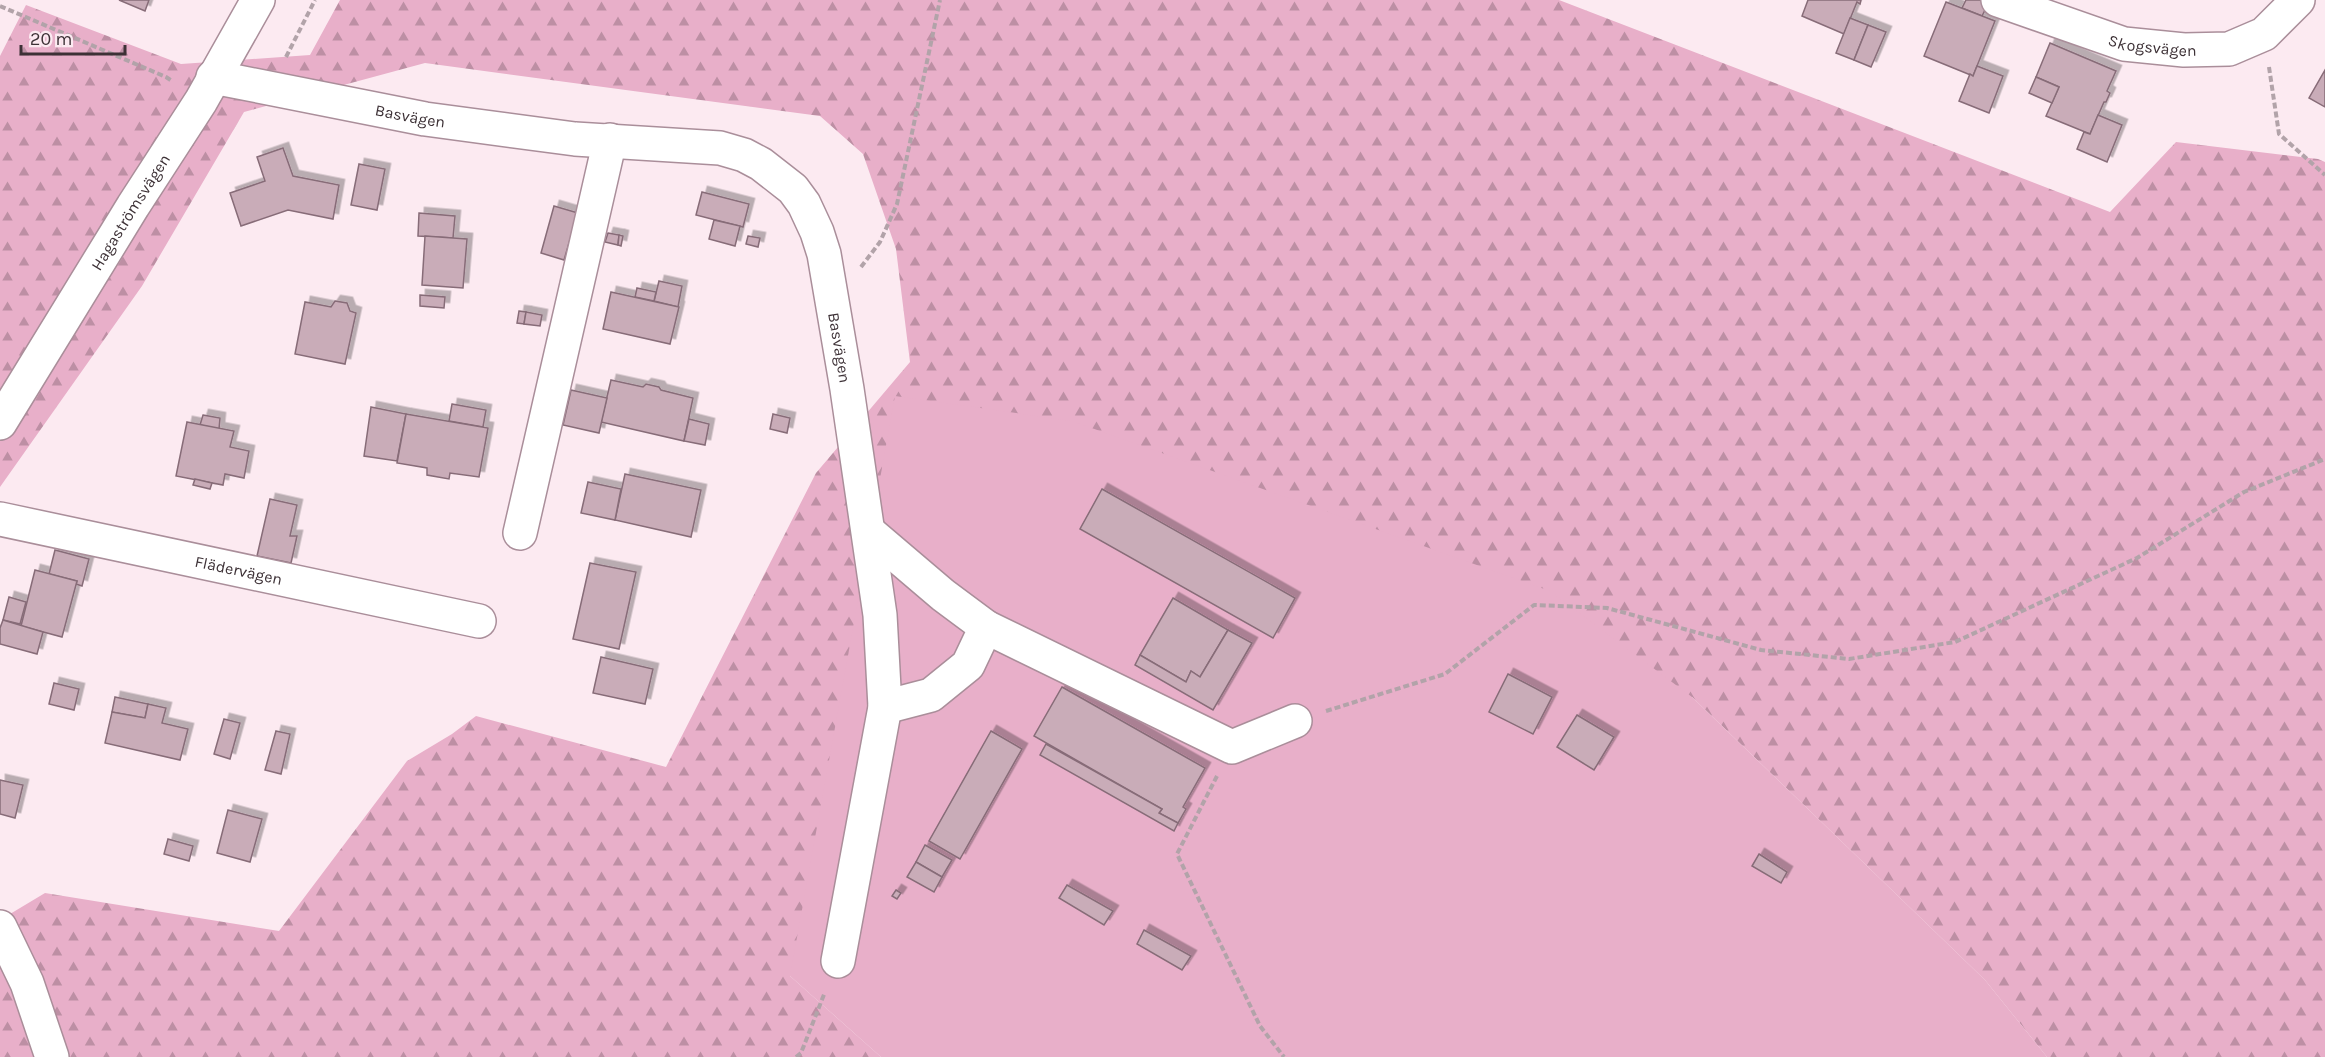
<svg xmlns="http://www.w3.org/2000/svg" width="2325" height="1057" viewBox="0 0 2325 1057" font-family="Karla,sans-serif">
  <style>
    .forest { fill: url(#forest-firs) }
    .garden { fill: #e8afc9 }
    .building { fill: #c9acb8; stroke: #876c78; stroke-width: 1.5; filter: url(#shadow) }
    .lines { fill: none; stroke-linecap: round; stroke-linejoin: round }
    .minor-casing { stroke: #aa8e9a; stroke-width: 36 }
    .path { stroke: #b2a3a9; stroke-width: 4; stroke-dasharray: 6 3; stroke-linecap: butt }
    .minor { stroke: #fff; stroke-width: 33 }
    .labels { text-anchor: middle; stroke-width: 5; stroke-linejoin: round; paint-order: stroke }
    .street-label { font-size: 16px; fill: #3d3136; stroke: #fceaf1 }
  </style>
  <defs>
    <pattern id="forest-firs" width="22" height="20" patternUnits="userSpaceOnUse" patternTransform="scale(1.5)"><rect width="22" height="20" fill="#e8afc9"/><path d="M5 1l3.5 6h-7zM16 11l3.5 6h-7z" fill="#bd8fa4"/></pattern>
    <filter id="shadow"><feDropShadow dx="5.5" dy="-5.5" stdDeviation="0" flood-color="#0004"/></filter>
  </defs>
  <rect width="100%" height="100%" fill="#fceaf1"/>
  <path class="forest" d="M 340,0 L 1559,0 L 2110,212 L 2176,142 L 2318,159 L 2325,162 L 2325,1057 L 2047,1057 L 1985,980 L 1692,697 L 790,976 L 881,1057 L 0,1057 L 0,920 L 45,893 L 279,931 L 407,761 L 452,734 L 476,716 L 666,767 L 816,473 L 910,362 L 896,249 L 863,154 L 820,116 L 425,63 L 244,112 L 142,286 L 0,487 L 0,56 L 26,5 L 181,64 L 310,55 Z"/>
  <path class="garden" d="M 895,396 L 1072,421 L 1550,591 L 1692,697 L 1985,980 L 2047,1057 L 881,1057 L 790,976 Z"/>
  <g class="building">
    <path d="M 119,0 L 149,0 L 145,11 Z"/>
    <path d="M 1808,0 L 1861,0 L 1860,4 L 1857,2 L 1844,34 L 1802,16 Z"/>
    <path d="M 1966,0 L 1984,0 L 1989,2 L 1982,16 L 1962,8 Z"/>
    <path d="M 1946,2 L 1995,21 L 1973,76 L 1924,56 Z"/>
    <path d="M 1850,18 L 1868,25 L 1854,60 L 1836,53 Z"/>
    <path d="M 1868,25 L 1886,32 L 1871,67 L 1854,60 Z"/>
    <path d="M 2050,43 L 2116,71 L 2107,91 L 2110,93 L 2106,102 L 2104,102 L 2090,134 L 2046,116 L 2059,87 L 2036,77 Z"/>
    <path d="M 1977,66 L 2003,76 L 1989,113 L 1959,101 L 1970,74 L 1973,76 Z"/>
    <path d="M 2325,70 L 2325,107 L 2309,98 Z"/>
    <path d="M 2036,77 L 2059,87 L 2052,103 L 2029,93 Z"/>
    <path d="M 2098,115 L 2122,125 L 2107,162 L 2077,149 L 2084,132 L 2090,134 Z"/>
    <path d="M 283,148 L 293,176 L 339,185 L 333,219 L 288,210 L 241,226 L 230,193 L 265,181 L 257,157 Z"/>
    <path d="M 359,164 L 385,169 L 377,210 L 351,205 Z"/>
    <path d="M 702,192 L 749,204 L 743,227 L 696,215 Z"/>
    <path d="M 554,206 L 578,213 L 564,260 L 541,253 Z"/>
    <path d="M 419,213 L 455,216 L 453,238 L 418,236 Z"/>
    <path d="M 714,220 L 740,226 L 735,246 L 709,239 Z"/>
    <path d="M 608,233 L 619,235 L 618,245 L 605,242 Z"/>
    <path d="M 619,235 L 623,236 L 621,246 L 618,245 Z"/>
    <path d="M 425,236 L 467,239 L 463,288 L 422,285 Z"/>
    <path d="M 748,236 L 760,238 L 758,247 L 746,244 Z"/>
    <path d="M 659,281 L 682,286 L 678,307 L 654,301 Z"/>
    <path d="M 637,288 L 656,292 L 654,301 L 635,297 Z"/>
    <path d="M 611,292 L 679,307 L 670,344 L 603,329 Z"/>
    <path d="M 420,295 L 445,297 L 444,308 L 420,306 Z"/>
    <path d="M 335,301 L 347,303 L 350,311 L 356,313 L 345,364 L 295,354 L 305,302 L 331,307 Z"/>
    <path d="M 519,311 L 526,312 L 524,324 L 517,323 Z"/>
    <path d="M 526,312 L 542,315 L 540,326 L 524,324 Z"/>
    <path d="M 611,380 L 643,387 L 646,384 L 659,387 L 661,390 L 693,398 L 684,441 L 601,422 Z"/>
    <path d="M 571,390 L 607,398 L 599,433 L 563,425 Z"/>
    <path d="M 452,404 L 486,410 L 483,427 L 449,421 Z"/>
    <path d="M 371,407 L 406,414 L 397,461 L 364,456 Z"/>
    <path d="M 406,414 L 488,428 L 479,477 L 450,473 L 449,479 L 427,475 L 427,468 L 397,463 Z"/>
    <path d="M 773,414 L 790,418 L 787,433 L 770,429 Z"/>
    <path d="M 203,415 L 220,418 L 219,429 L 200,425 Z"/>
    <path d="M 689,419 L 709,424 L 705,445 L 684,441 Z"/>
    <path d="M 187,422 L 234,431 L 230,447 L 249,451 L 244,478 L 225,474 L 223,485 L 176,476 Z"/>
    <path d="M 625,474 L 701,490 L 691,537 L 615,520 Z"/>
    <path d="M 195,479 L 212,483 L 210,489 L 193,485 Z"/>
    <path d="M 588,482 L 621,489 L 615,520 L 581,513 Z"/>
    <path d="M 1102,489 L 1295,598 L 1273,638 L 1080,529 Z"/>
    <path d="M 270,499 L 297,505 L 290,536 L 297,536 L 291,563 L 257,556 Z"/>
    <path d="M 55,550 L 89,559 L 82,586 L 76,584 L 77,581 L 49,574 Z"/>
    <path d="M 590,563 L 636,572 L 619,649 L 573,639 Z"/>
    <path d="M 35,570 L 77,581 L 62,637 L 21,626 Z"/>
    <path d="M 9,597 L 26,602 L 20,624 L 3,620 Z"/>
    <path d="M 1173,598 L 1228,630 L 1200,677 L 1191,671 L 1186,682 L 1140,655 Z"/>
    <path d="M 3,620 L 43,632 L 37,654 L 0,644 L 0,628 Z"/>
    <path d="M 1228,630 L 1252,643 L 1213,710 L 1135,665 L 1140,655 L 1186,682 L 1191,671 L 1200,677 Z"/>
    <path d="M 601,657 L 653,669 L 645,704 L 593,693 Z"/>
    <path d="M 1508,674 L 1552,697 L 1533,734 L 1489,712 Z"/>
    <path d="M 54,683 L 79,689 L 74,710 L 49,704 Z"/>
    <path d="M 1062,687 L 1205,768 L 1183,807 L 1186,809 L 1178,823 L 1159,813 L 1162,809 L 1034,736 Z"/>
    <path d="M 115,697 L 148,704 L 145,718 L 112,712 Z"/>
    <path d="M 148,704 L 166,708 L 162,723 L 188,729 L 180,760 L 105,743 L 112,712 L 145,718 Z"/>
    <path d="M 1577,715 L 1614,737 L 1594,770 L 1557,747 Z"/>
    <path d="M 224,719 L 240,723 L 230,759 L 214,754 Z"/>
    <path d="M 276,731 L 290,734 L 281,774 L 265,770 Z"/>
    <path d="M 991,731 L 1022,749 L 960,859 L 929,841 Z"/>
    <path d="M 1046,744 L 1162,809 L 1159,813 L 1178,823 L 1174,831 L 1040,755 Z"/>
    <path d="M 0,780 L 23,785 L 15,818 L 0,814 Z"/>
    <path d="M 228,810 L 262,819 L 250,862 L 217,853 Z"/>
    <path d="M 168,839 L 193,846 L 189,861 L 164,854 Z"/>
    <path d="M 925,845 L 952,860 L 942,877 L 916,862 Z"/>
    <path d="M 1759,854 L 1787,872 L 1781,883 L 1752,866 Z"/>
    <path d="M 916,862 L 942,877 L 934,892 L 907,877 Z"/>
    <path d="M 1067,885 L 1113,911 L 1104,925 L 1059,898 Z"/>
    <path d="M 896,890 L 901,893 L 897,899 L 892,896 Z"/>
    <path d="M 1144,930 L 1191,956 L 1182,970 L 1137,944 Z"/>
  </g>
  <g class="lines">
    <defs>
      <g id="minor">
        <path id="s1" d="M 1998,0 L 2124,44 L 2184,50 L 2229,49 L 2264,34 L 2298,0"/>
        <path id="s2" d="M 213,77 L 425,119 L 575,139 L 720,148 L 744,155 L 761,164 L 793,189 L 804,204 L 817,232 L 824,254 L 847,389 L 880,615 L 885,707 L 838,961"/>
        <path id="s3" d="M 0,423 L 133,206 L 201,101 L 258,0"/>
        <path id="s4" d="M 0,519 L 479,621"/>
        <path d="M 869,532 L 943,595 L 986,627 L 968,665 L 931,695 L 885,707"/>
        <path d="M 520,533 L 610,140"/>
        <path d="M 986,627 L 1232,747 L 1295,721"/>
        <path d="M 0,927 L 27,983 L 52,1057"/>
      </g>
    </defs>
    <use href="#minor" class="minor-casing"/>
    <g class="path">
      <path d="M 0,6 L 166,77 L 172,81"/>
      <path d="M 286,57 L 315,0"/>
      <path d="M 2269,67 L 2279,134 L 2325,175"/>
      <path d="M 861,267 L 880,242 L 897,204 L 940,0"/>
      <path d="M 1326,711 L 1445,674 L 1534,605 L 1607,608 L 1761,650 L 1849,659 L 1955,642 L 2137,558 L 2244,492 L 2325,459"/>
      <path d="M 1217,776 L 1177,854 L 1260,1026 L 1284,1057"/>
      <path d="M 796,1057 L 801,1053 L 825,992"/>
    </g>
    <use href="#minor" class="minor"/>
  </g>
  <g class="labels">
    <g class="street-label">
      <text dy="6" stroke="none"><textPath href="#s1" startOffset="162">Skogsvägen</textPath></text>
      <text dy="6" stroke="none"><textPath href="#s2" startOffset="201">Basvägen</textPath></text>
      <text dy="6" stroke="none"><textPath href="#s3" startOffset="248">Hagaströmsvägen</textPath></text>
      <text dy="6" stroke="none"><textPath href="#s2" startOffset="765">Basvägen</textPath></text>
      <text dy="6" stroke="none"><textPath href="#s4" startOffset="244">Flädervägen</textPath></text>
    </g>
  </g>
  <path d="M21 45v9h104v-9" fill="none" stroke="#3d3136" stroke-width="3"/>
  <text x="30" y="45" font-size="18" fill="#3d3136" stroke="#fceaf1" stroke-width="4.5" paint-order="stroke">20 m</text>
</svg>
